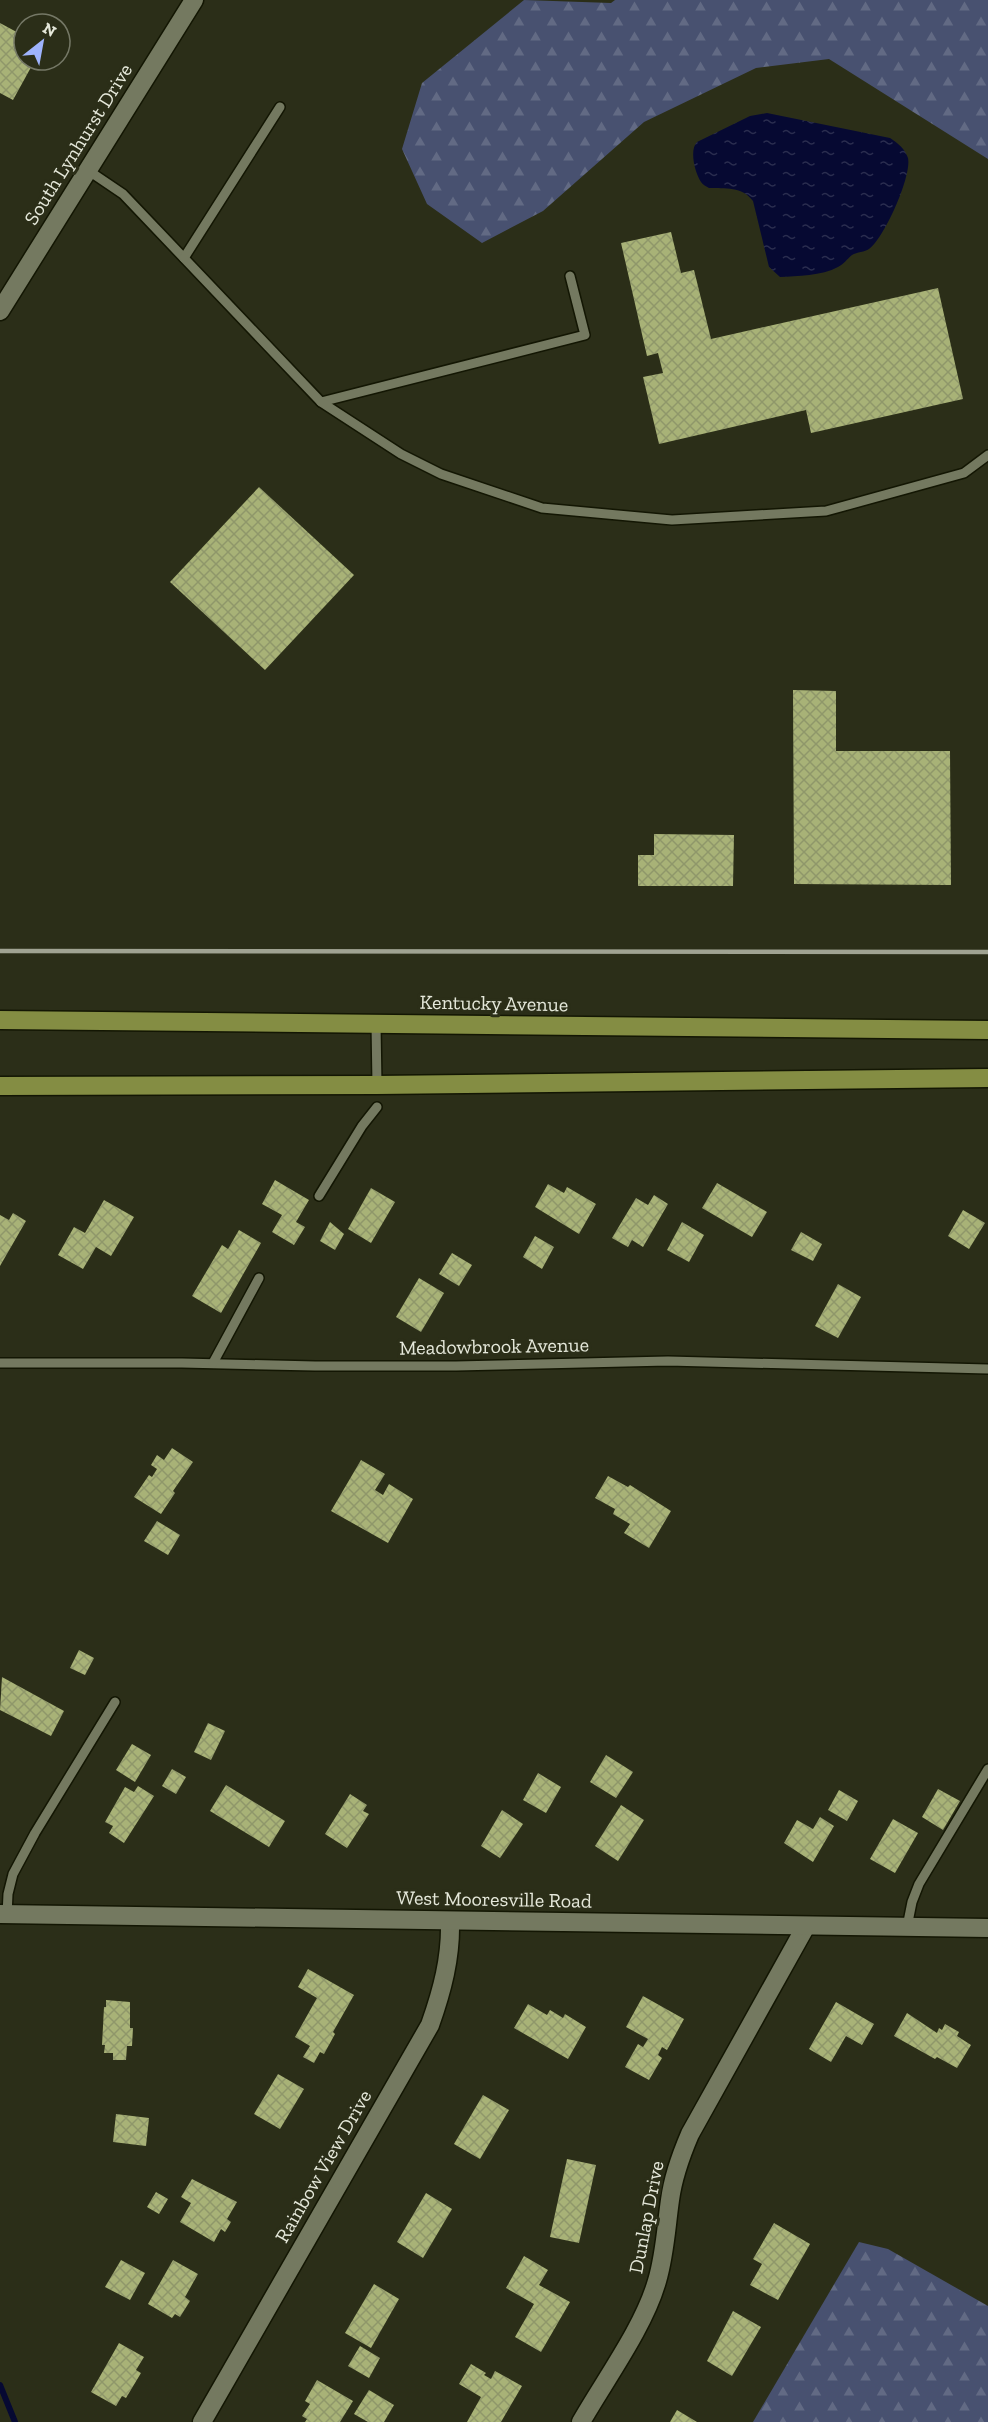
<svg xmlns="http://www.w3.org/2000/svg" width="988" height="2422" viewBox="0 0 988 2422" font-family="'Zilla Slab',serif">
  <style>
    .forest { fill: url(#forest-firs) }
    .water { fill: url(#water-ripples) }
    .lines { fill: none; stroke-linecap: round; stroke-linejoin: round }
    .stream { stroke: #060932; stroke-width: 6 }
    .building { fill: url(#building-cross-hatch) }
    .lane-casing { stroke: #131603; stroke-width: 12 }
    .street-casing { stroke: #131603; stroke-width: 21 }
    .secondary-casing { stroke: #131603; stroke-width: 21 }
    .primary-casing { stroke: #131603; stroke-width: 21 }
    .lane { stroke: #747960; stroke-width: 9 }
    .street { stroke: #747960; stroke-width: 18 }
    .secondary { stroke: #747960; stroke-width: 18 }
    .primary { stroke: #848d43; stroke-width: 18 }
    .rail { stroke: #a0a392; stroke-width: 4.5 }
    .labels { text-anchor: middle; stroke-width: 6; stroke-linejoin: round; paint-order: stroke }
    .street-label { font-size: 20px; fill: #e5e8da; stroke: #2b2e18 }
  </style>
  <defs>
    <pattern id="forest-firs" width="22" height="20" patternUnits="userSpaceOnUse" patternTransform="scale(1.5)"><rect width="22" height="20" fill="#485170"/><path d="M5 1l3.5 6h-7zM16 11l3.5 6h-7z" fill="#626a84"/></pattern>
    <pattern id="water-ripples" width="26" height="14" patternUnits="userSpaceOnUse" patternTransform="scale(1.5)"><rect width="26" height="14" fill="#060932"/><path d="M2 4q2-2 4 0t4 0M15 11q2-2 4 0t4 0" fill="none" stroke="#2a2d4f"/></pattern>
    <pattern id="building-cross-hatch" width="8" height="8" patternUnits="userSpaceOnUse" patternTransform="scale(1.5)"><rect width="8" height="8" fill="#a8b277"/><path d="M0 0l8 8M0 8l8-8" fill="none" stroke="#8f976a"/></pattern>
  </defs>
  <rect width="100%" height="100%" fill="#2b2e18"/>
  <g class="forest">
    <path d="M 524,0 L 611,3 L 615,0 L 988,0 L 988,159 L 829,59 L 756,68 L 644,122 L 543,211 L 482,243 L 427,204 L 402,149 L 422,83 Z"/>
    <path d="M 859,2242 L 888,2249 L 988,2306 L 988,2422 L 753,2422 Z"/>
  </g>
  <path class="water" d="M 767,113 L 890,138 C 898,143 905,149 908,158 C 912,176 884,239 869,249 C 865,252 857,252 852,255 C 847,259 844,264 838,267 C 822,276 797,276 780,277 L 769,267 L 753,201 C 742,186 725,189 709,188 C 706,186 703,185 701,182 C 695,173 689,150 697,142 L 750,116 Z"/>
  <g class="lines">
    <path class="stream" d="M 0,2385 L 15,2422"/>
  </g>
  <g class="building">
    <path d="M 0,23 L 24,36 L 24,60 L 35,60 L 13,100 L 0,93 Z"/>
    <path d="M 671,232 L 681,273 L 694,270 L 711,339 L 938,288 L 963,399 L 811,433 L 806,410 L 659,444 L 643,377 L 663,373 L 658,353 L 647,356 L 621,243 Z"/>
    <path d="M 259,487 L 354,575 L 265,670 L 170,582 Z"/>
    <path d="M 793,690 L 836,691 L 836,751 L 950,751 L 951,885 L 794,884 Z"/>
    <path d="M 654,834 L 734,835 L 733,886 L 638,886 L 638,855 L 654,855 Z"/>
    <path d="M 275,1180 L 309,1200 L 296,1222 L 305,1227 L 294,1245 L 272,1232 L 282,1215 L 262,1204 Z"/>
    <path d="M 717,1183 L 767,1212 L 752,1237 L 702,1208 Z"/>
    <path d="M 548,1184 L 564,1193 L 567,1187 L 596,1204 L 579,1234 L 535,1207 Z"/>
    <path d="M 371,1188 L 395,1202 L 371,1243 L 348,1229 Z"/>
    <path d="M 654,1195 L 668,1204 L 643,1247 L 632,1240 L 628,1247 L 612,1238 L 636,1198 L 648,1205 Z"/>
    <path d="M 104,1200 L 134,1217 L 111,1256 L 96,1247 L 83,1269 L 58,1255 L 74,1227 L 85,1233 Z"/>
    <path d="M 963,1210 L 985,1223 L 969,1249 L 948,1236 Z"/>
    <path d="M 13,1213 L 26,1221 L 0,1266 L 0,1215 L 9,1220 Z"/>
    <path d="M 330,1222 L 344,1234 L 335,1250 L 320,1241 Z"/>
    <path d="M 682,1222 L 704,1235 L 689,1262 L 667,1250 Z"/>
    <path d="M 239,1230 L 261,1243 L 221,1313 L 192,1296 L 222,1245 L 228,1249 Z"/>
    <path d="M 801,1232 L 822,1244 L 813,1261 L 791,1250 Z"/>
    <path d="M 535,1236 L 554,1247 L 542,1269 L 523,1257 Z"/>
    <path d="M 452,1253 L 472,1265 L 459,1286 L 439,1274 Z"/>
    <path d="M 419,1278 L 444,1293 L 421,1332 L 396,1317 Z"/>
    <path d="M 838,1284 L 861,1297 L 838,1338 L 815,1326 Z"/>
    <path d="M 172,1448 L 193,1462 L 173,1491 L 175,1493 L 161,1514 L 134,1497 L 149,1475 L 152,1477 L 157,1469 L 151,1465 L 157,1455 L 164,1460 Z"/>
    <path d="M 361,1460 L 385,1474 L 375,1490 L 383,1495 L 389,1484 L 413,1499 L 388,1543 L 331,1511 Z"/>
    <path d="M 608,1476 L 628,1487 L 630,1485 L 671,1511 L 649,1548 L 624,1533 L 630,1524 L 613,1514 L 615,1509 L 595,1498 Z"/>
    <path d="M 157,1521 L 180,1535 L 168,1555 L 144,1541 Z"/>
    <path d="M 79,1650 L 94,1658 L 85,1675 L 70,1668 Z"/>
    <path d="M 2,1677 L 64,1711 L 51,1736 L 0,1710 Z"/>
    <path d="M 208,1723 L 225,1731 L 211,1760 L 194,1752 Z"/>
    <path d="M 132,1744 L 151,1755 L 135,1782 L 116,1770 Z"/>
    <path d="M 606,1755 L 633,1772 L 616,1798 L 590,1782 Z"/>
    <path d="M 172,1769 L 186,1777 L 176,1794 L 162,1786 Z"/>
    <path d="M 538,1773 L 561,1787 L 546,1813 L 523,1800 Z"/>
    <path d="M 226,1785 L 285,1821 L 269,1847 L 210,1811 Z"/>
    <path d="M 138,1786 L 154,1796 L 124,1843 L 109,1833 L 113,1826 L 105,1822 L 125,1787 L 134,1792 Z"/>
    <path d="M 938,1789 L 960,1801 L 943,1830 L 922,1817 Z"/>
    <path d="M 839,1790 L 858,1801 L 847,1821 L 828,1810 Z"/>
    <path d="M 350,1794 L 367,1805 L 363,1811 L 369,1814 L 347,1848 L 325,1834 Z"/>
    <path d="M 621,1805 L 644,1820 L 618,1861 L 595,1846 Z"/>
    <path d="M 502,1810 L 523,1824 L 500,1858 L 481,1846 Z"/>
    <path d="M 820,1817 L 834,1826 L 813,1862 L 784,1843 L 797,1820 L 813,1829 Z"/>
    <path d="M 893,1819 L 918,1833 L 895,1873 L 870,1859 Z"/>
    <path d="M 308,1969 L 354,1995 L 333,2032 L 335,2034 L 324,2054 L 320,2052 L 314,2063 L 303,2057 L 310,2046 L 295,2037 L 317,1998 L 298,1987 Z"/>
    <path d="M 643,1996 L 684,2019 L 667,2050 L 662,2047 L 658,2055 L 662,2058 L 649,2080 L 625,2067 L 638,2044 L 643,2047 L 648,2039 L 626,2027 Z"/>
    <path d="M 106,2000 L 130,2002 L 130,2028 L 133,2028 L 132,2046 L 127,2046 L 126,2060 L 113,2060 L 113,2053 L 104,2053 L 105,2045 L 102,2045 L 104,2007 L 106,2007 Z"/>
    <path d="M 836,2002 L 874,2024 L 862,2045 L 846,2036 L 831,2062 L 809,2049 Z"/>
    <path d="M 528,2004 L 547,2015 L 550,2010 L 563,2018 L 565,2014 L 586,2027 L 568,2059 L 514,2028 Z"/>
    <path d="M 907,2013 L 937,2033 L 939,2028 L 942,2030 L 945,2024 L 959,2032 L 957,2036 L 971,2045 L 957,2068 L 937,2057 L 935,2059 L 894,2036 Z"/>
    <path d="M 278,2074 L 304,2089 L 280,2129 L 254,2114 Z"/>
    <path d="M 483,2095 L 509,2110 L 480,2159 L 454,2144 Z"/>
    <path d="M 116,2114 L 149,2118 L 146,2146 L 113,2142 Z"/>
    <path d="M 567,2159 L 596,2165 L 579,2243 L 550,2237 Z"/>
    <path d="M 192,2179 L 237,2202 L 227,2219 L 231,2222 L 225,2232 L 221,2229 L 214,2242 L 180,2222 L 191,2203 L 181,2197 Z"/>
    <path d="M 156,2192 L 168,2199 L 159,2214 L 147,2207 Z"/>
    <path d="M 426,2193 L 452,2209 L 423,2258 L 397,2242 Z"/>
    <path d="M 774,2223 L 810,2244 L 778,2300 L 750,2285 L 762,2264 L 753,2259 Z"/>
    <path d="M 524,2256 L 548,2270 L 539,2285 L 570,2302 L 541,2352 L 515,2337 L 534,2304 L 506,2288 Z"/>
    <path d="M 121,2260 L 145,2273 L 130,2300 L 105,2287 Z"/>
    <path d="M 173,2260 L 198,2274 L 185,2297 L 190,2301 L 180,2317 L 175,2314 L 172,2318 L 148,2304 Z"/>
    <path d="M 374,2284 L 399,2299 L 371,2348 L 345,2333 Z"/>
    <path d="M 733,2311 L 761,2327 L 732,2376 L 707,2361 Z"/>
    <path d="M 119,2343 L 144,2357 L 136,2370 L 141,2373 L 126,2398 L 122,2396 L 116,2406 L 91,2392 Z"/>
    <path d="M 360,2346 L 380,2358 L 369,2378 L 348,2366 Z"/>
    <path d="M 471,2364 L 486,2373 L 484,2375 L 491,2379 L 495,2371 L 522,2386 L 501,2422 L 467,2422 L 481,2397 L 459,2384 Z"/>
    <path d="M 317,2380 L 353,2401 L 340,2422 L 305,2422 L 307,2419 L 302,2416 L 310,2404 L 305,2401 Z"/>
    <path d="M 369,2390 L 394,2405 L 384,2422 L 368,2422 L 354,2414 Z"/>
    <path d="M 677,2410 L 697,2422 L 670,2422 Z"/>
  </g>
  <g class="lines">
    <defs>
      <g id="lane">
        <path d="M 89,171 L 123,194 L 321,402 L 585,335 L 570,276"/>
        <path d="M 184,258 L 280,107"/>
        <path d="M 321,402 L 401,454 L 441,474 L 542,508 L 672,520 L 826,511 L 964,473 L 988,455"/>
        <path d="M 376,1024 L 377,1085"/>
        <path d="M 319,1196 L 362,1126 L 377,1107"/>
        <path d="M 0,1363 L 182,1363 L 315,1366 L 456,1366 L 668,1361 L 988,1369"/>
        <path d="M 213,1363 L 259,1278"/>
        <path d="M 7,1915 L 8,1894 L 13,1874 L 35,1833 L 115,1702"/>
        <path d="M 907,1927 L 912,1902 L 919,1884 L 988,1769"/>
      </g>
      <g id="street">
        <path d="M 202,2422 L 430,2025 C 442,1991 451,1958 450,1921"/>
        <path d="M 581,2422 C 605,2380 644,2327 657,2281 C 665,2254 666,2228 670,2200 C 673,2177 681,2155 690,2134 L 806,1926"/>
      </g>
      <g id="secondary">
        <path d="M 0,311 L 194,0"/>
        <path d="M 0,1914 L 988,1928"/>
      </g>
      <g id="primary">
        <path d="M 0,1020 L 988,1030"/>
        <path d="M 0,1086 L 377,1085 L 988,1078"/>
      </g>
    </defs>
    <use href="#lane" class="lane-casing"/>
    <use href="#street" class="street-casing"/>
    <use href="#secondary" class="secondary-casing"/>
    <use href="#primary" class="primary-casing"/>
    <use href="#lane" class="lane"/>
    <use href="#street" class="street"/>
    <use href="#secondary" class="secondary"/>
    <use href="#primary" class="primary"/>
    <path class="rail" d="M 0,951 L 988,952"/>
  </g>
  <g class="labels">
    <g class="street-label">
      <text transform="translate(78 144) rotate(-58)" y="7">South Lynhurst Drive</text>
      <text transform="translate(494 1003) rotate(1)" y="7">Kentucky Avenue</text>
      <text transform="translate(494 1346) rotate(-1)" y="7">Meadowbrook Avenue</text>
      <text transform="translate(494 1899) rotate(1)" y="7">West Mooresville Road</text>
      <text transform="translate(323 2166) rotate(-60)" y="7">Rainbow View Drive</text>
      <text transform="translate(646 2217) rotate(-79)" y="7">Dunlap Drive</text>
    </g>
  </g>
  <g transform="translate(42 42) rotate(31)"><circle r="28" fill="#2b2e18" stroke="#757866" stroke-width="1.5"/>
  <path d="M0-4.5L10 22L0 15L-10 22Z" fill="#9eb3fd"/>
  <text y="-9" font-size="16" font-weight="bold" text-anchor="middle" fill="#e5e8da">N</text>
  </g>
</svg>
